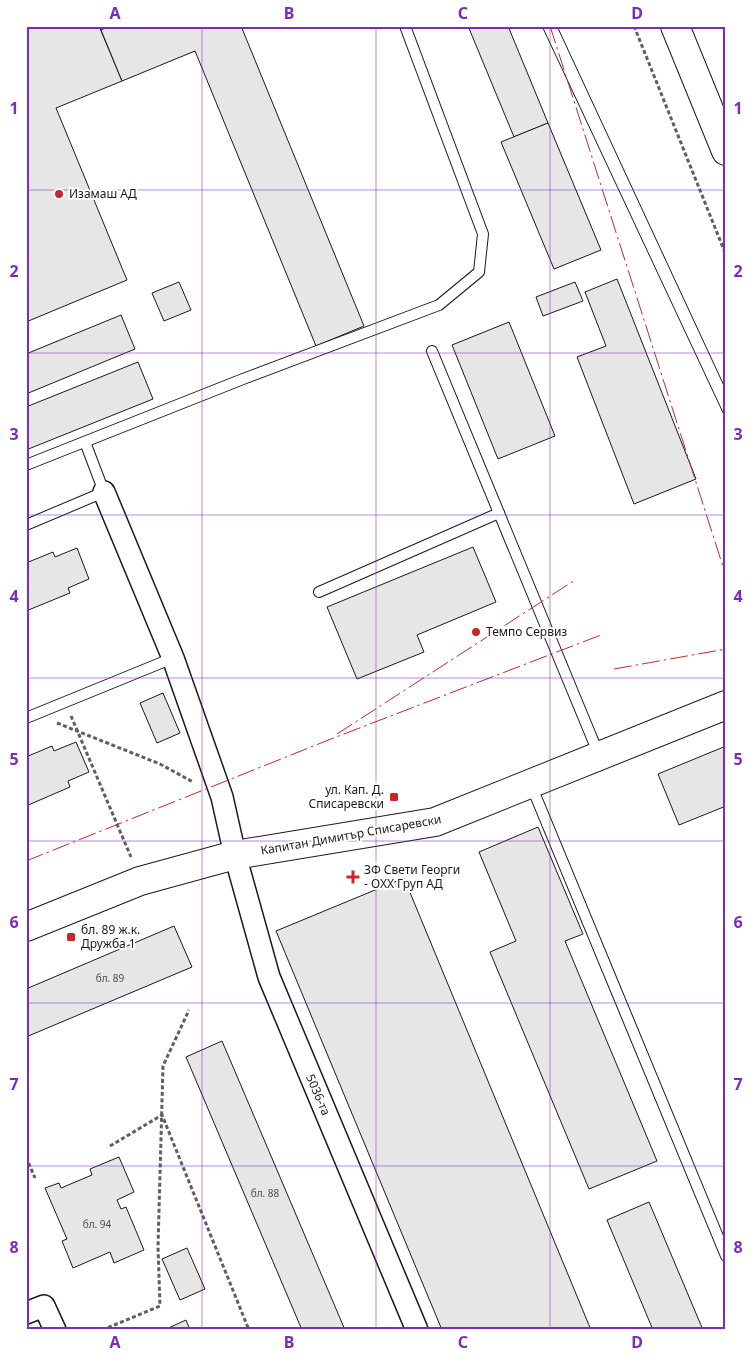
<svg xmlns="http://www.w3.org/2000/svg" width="752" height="1356" viewBox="0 0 752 1356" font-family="'Noto Sans',sans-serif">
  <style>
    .building { fill: #e6e6e6; stroke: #1a1a1a }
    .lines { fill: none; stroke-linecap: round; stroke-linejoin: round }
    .lane-casing { stroke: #1a1a1a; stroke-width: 12 }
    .street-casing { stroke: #1a1a1a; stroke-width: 24 }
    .secondary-casing { stroke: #1a1a1a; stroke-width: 30 }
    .path { stroke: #5f5f5f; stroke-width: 3; stroke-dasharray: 4 2.5; stroke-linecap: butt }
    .lane { stroke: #fff; stroke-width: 10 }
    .street { stroke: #fff; stroke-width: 21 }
    .secondary { stroke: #fff; stroke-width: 28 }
    .tram { stroke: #1a1a1a; stroke-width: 1 }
    .power { stroke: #c62828; stroke-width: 1; stroke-dasharray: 18 4 2.5 4; stroke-linecap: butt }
    .grid { fill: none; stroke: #7b2cbf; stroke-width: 1; stroke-opacity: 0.55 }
    .poi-dot { fill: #c62828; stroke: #fff; stroke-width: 2 }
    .labels { text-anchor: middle; stroke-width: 4; stroke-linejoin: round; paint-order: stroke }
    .number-label { font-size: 10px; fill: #4d4d4d }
    .poi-label { font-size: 12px; fill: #1a1a1a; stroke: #fff; text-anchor: start }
    .street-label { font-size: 12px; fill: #1a1a1a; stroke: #fff }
    .neatline { fill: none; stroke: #7b2cbf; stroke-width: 2 }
    .grid-label { font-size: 16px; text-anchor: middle; font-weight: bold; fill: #7b2cbf }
  </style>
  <rect width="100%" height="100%" fill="#fff"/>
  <g class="building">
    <path d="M 26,26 L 99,26 L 122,81 L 56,108 L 127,280 L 26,322 Z"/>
    <path d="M 109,26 L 241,26 L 364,326 L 316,346 L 195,51 L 122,81 L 101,30 Z"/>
    <path d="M 468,26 L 508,26 L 548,123 L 514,137 Z"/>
    <path d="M 548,123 L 601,250 L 554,269 L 501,142 Z"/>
    <path d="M 617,279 L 696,479 L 634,504 L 577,357 L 606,346 L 585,292 Z"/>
    <path d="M 179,282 L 191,310 L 164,321 L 152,293 Z"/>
    <path d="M 575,282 L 583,301 L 543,316 L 536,297 Z"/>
    <path d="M 121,315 L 135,349 L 26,394 L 26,354 Z"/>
    <path d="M 509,322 L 555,436 L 498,459 L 452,345 Z"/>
    <path d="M 138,362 L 153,399 L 26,450 L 26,407 Z"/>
    <path d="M 473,547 L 496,602 L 417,635 L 424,652 L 357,679 L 327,607 Z"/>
    <path d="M 77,548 L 89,579 L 68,588 L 70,593 L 26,611 L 26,563 L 53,552 L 55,557 Z"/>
    <path d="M 163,693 L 180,733 L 157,743 L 140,703 Z"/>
    <path d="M 76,742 L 89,772 L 68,781 L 70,787 L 26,806 L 26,757 L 52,746 L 54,751 Z"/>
    <path d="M 726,746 L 726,806 L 679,825 L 658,774 Z"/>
    <path d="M 538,827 L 583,934 L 565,941 L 657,1161 L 589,1189 L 490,952 L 516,941 L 479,852 Z"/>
    <path d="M 404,878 L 591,1330 L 442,1330 L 276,931 Z"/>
    <path d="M 174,926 L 192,967 L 26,1037 L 26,989 Z"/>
    <path d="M 222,1041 L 277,1170 L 345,1330 L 302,1330 L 186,1057 Z"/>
    <path d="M 119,1157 L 134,1192 L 117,1200 L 121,1209 L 126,1207 L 144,1250 L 114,1263 L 110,1252 L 73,1268 L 62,1241 L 67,1239 L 45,1188 L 59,1183 L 61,1188 L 92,1175 L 90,1169 Z"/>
    <path d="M 649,1202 L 703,1330 L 653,1330 L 607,1220 Z"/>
    <path d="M 187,1248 L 205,1289 L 180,1300 L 162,1259 Z"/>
    <path d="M 186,1320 L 190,1330 L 164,1330 Z"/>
  </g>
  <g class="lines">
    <defs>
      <g id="lane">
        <path d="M 432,351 L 599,755"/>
        <path d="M 26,465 L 243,379 L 439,305 L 479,272 L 483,234 L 405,26"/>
        <path d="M 26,525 L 104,492 L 85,442"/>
        <path d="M 319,592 L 499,513"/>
        <path d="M 26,718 L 173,658"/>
        <path d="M 531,785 L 726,1256"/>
      </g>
      <g id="street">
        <path d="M 104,492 L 173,658 L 222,797 L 235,855 L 269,977 L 417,1330"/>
        <path d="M 26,1313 L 44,1306 L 55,1330"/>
      </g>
      <g id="secondary">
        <path d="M 675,26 L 726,151"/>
        <path d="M 26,927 L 140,881 L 235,855 L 435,822 L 726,705"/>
      </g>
    </defs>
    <use href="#lane" class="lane-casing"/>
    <use href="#street" class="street-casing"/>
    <use href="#secondary" class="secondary-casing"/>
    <g class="path">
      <path d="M 634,26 L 726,255"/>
      <path d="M 71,716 L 131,857"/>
      <path d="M 57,723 L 160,764 L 193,782"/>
      <path d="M 110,1146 L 162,1115 L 249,1330"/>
      <path d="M 26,1157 L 35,1178"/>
      <path d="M 102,1330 L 160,1306 L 158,1247 L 163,1066 L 189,1010"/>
    </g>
    <use href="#lane" class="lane"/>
    <use href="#street" class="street"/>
    <use href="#secondary" class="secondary"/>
    <g class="tram">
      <path d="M 542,26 L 726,419"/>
      <path d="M 557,26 L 726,390"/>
    </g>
    <g class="power">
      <path d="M 550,26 L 726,576"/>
      <path d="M 614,669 L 726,649"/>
      <path d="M 337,734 L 575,580"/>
      <path d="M 26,861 L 331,739 L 601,635"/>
    </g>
  </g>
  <path class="grid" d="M 202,26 L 202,1330M 376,26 L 376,1330M 550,26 L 550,1330M 26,190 L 726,190M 26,353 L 726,353M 26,515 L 726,515M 26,678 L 726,678M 26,841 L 726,841M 26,1003 L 726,1003M 26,1166 L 726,1166"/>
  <g class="poi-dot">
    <circle cx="59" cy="194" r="5"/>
    <circle cx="476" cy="632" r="5"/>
    <rect x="389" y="792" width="10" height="10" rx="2.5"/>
    <path d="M350.5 869.5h5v5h5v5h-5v5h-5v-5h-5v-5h5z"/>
    <rect x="66" y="932" width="10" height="10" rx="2.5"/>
  </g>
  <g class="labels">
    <g class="number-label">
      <text x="110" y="982">бл. 89</text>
      <text x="265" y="1197">бл. 88</text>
      <text x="97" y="1228">бл. 94</text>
    </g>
    <g class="poi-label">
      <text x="69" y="198">Изамаш АД</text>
      <text x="486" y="636">Темпо Сервиз</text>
      <text x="384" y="794" text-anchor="end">ул. Кап. Д.<tspan x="384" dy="14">Списаревски</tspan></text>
      <text x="364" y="874">ЗФ Свети Георги<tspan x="364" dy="14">- ОХХ Груп АД</tspan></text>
      <text x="81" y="934">бл. 89 ж.к.<tspan x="81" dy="14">Дружба 1</tspan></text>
    </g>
    <g class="street-label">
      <text transform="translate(351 835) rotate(-10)" y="4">Капитан Димитър Списаревски</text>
      <text transform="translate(318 1095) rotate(67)" y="4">5036-та</text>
    </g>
  </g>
  <rect width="752" height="1356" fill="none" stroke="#ffffff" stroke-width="55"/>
  <rect x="28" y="28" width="696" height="1300" class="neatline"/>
  <g class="grid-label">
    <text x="115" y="19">A</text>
    <text x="289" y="19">B</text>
    <text x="463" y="19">C</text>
    <text x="637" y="19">D</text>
    <text x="14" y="114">1</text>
    <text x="738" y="114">1</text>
    <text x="14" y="277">2</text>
    <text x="738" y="277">2</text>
    <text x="14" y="440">3</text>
    <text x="738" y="440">3</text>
    <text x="14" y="602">4</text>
    <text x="738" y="602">4</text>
    <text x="14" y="765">5</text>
    <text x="738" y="765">5</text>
    <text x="14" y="928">6</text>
    <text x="738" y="928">6</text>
    <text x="14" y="1090">7</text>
    <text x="738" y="1090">7</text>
    <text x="14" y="1253">8</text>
    <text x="738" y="1253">8</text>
    <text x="115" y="1348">A</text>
    <text x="289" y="1348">B</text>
    <text x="463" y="1348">C</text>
    <text x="637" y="1348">D</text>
  </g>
</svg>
